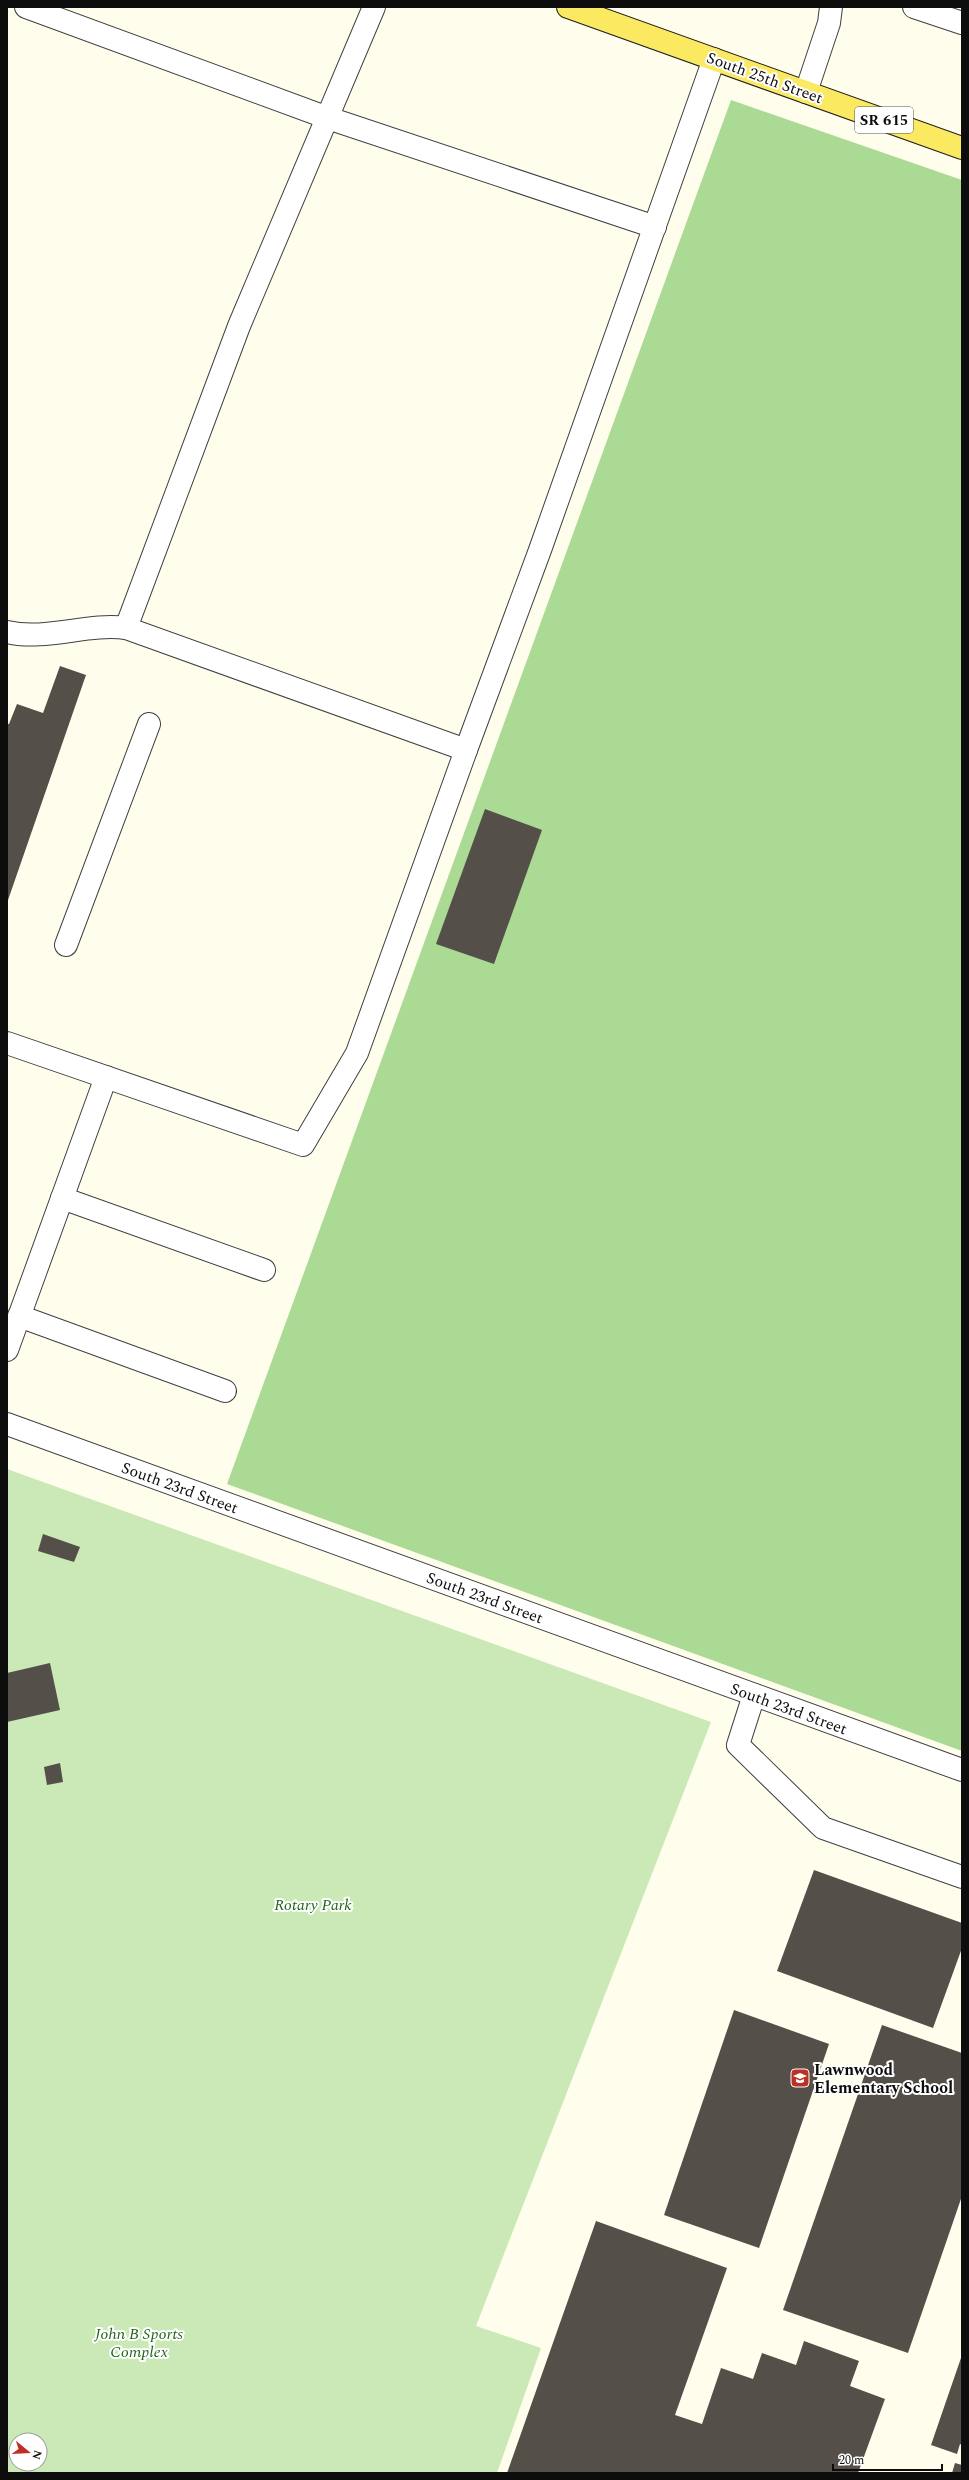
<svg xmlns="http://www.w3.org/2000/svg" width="969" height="2480" viewBox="0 0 969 2480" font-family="Spectral,serif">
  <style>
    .green { fill: #cae9b6; fill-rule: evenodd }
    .forest { fill: #abda95 }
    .building { fill: #554f49 }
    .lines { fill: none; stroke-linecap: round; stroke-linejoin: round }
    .minor-casing { stroke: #404040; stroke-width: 24 }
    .major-casing { stroke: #1e1e1e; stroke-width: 24 }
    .minor { stroke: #fff; stroke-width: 22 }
    .major { stroke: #fae961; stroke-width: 22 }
    .labels { text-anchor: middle; stroke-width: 4; stroke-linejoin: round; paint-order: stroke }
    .shield { fill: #fff; stroke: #565656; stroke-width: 1 }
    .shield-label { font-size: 15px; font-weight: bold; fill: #0d0d0d }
    .street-label { font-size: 16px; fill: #0d0d0d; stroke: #fff }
    .park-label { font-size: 16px; font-style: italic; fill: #22651c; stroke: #fff }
    .poi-label { font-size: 16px; font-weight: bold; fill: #0d0d0d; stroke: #fff; text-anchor: start }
  </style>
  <rect width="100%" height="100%" fill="#fffeec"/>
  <path class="green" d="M 7,1469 L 711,1722 L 476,2326 L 541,2348 L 497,2473 L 7,2473 ZM 16,2440 L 40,2440 L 40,2464 L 16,2464 Z"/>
  <path class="forest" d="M 731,100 L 962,180 L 962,1751 L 227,1484 Z"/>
  <g class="building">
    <path d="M 60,666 L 86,675 L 7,903 L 7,724 L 9,724 L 17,704 L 43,713 Z"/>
    <path d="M 485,809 L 542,830 L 494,964 L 436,944 Z"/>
    <path d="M 43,1534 L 80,1547 L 74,1562 L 38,1551 Z"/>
    <path d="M 50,1663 L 60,1710 L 7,1722 L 7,1673 Z"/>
    <path d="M 60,1763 L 63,1782 L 47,1785 L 44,1767 Z"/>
    <path d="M 814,1870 L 962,1923 L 962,1948 L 933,2028 L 777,1971 Z"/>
    <path d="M 734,2010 L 829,2044 L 759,2248 L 664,2215 Z"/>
    <path d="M 882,2025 L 962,2053 L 962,2196 L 908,2353 L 783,2310 Z"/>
    <path d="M 596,2221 L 727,2268 L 675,2415 L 702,2424 L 721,2368 L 753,2379 L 762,2353 L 796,2365 L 804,2341 L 859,2361 L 850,2386 L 885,2399 L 858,2473 L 507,2473 Z"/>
    <path d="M 962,2355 L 962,2445 L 960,2444 L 957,2454 L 931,2445 Z"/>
    <path d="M 955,2463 L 962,2465 L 962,2473 L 952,2473 Z"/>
  </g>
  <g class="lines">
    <defs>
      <g id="minor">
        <path d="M 26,7 L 328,118 L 655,227"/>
        <path d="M 914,7 L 962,23"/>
        <path d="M 806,92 L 829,23 L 831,7"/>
        <path d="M 126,628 L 239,326 L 374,7"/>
        <path d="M 7,632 C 46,641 87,623 126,628 L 466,750 L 540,550 L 714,59"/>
        <path d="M 66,945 L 149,724"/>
        <path d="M 7,1043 L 303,1145 L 357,1053 L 466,750"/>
        <path d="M 62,1198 L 264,1270"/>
        <path d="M 19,1316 L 225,1391"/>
        <path d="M 7,1350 L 106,1077"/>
        <path d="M 7,1424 L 962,1770"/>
        <path d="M 754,1695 L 738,1745 L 823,1828 L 962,1877"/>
      </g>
      <path id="major" d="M 568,7 L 962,148"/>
    </defs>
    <use href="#minor" class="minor-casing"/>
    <use href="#major" class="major-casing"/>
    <use href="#minor" class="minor"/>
    <use href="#major" class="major"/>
  </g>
  <defs>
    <symbol id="school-square" viewBox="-11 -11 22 22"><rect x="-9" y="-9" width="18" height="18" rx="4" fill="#be3023" stroke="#fff"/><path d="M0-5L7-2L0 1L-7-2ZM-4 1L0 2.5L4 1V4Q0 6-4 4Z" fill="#fff"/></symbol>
  </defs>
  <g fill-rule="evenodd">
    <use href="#school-square" x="789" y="2067" width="22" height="22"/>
  </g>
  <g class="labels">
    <rect class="shield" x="855" y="107" width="58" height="26" rx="3"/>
    <g class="shield-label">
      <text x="884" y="125">SR 615</text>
    </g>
    <g class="street-label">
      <text transform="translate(765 77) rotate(20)" y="6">South 25th Street</text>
      <text transform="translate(180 1487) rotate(20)" y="6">South 23rd Street</text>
      <text transform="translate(485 1597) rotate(20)" y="6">South 23rd Street</text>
      <text transform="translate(789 1708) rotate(20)" y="6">South 23rd Street</text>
    </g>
    <g class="park-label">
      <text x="313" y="1910">Rotary Park</text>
      <text x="139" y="2339">John B Sports<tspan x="139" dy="18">Complex</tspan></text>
    </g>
    <g class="poi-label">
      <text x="814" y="2075">Lawnwood<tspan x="814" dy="18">Elementary School</tspan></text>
    </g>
  </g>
  <rect width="969" height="2480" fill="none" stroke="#0d0d0d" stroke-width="16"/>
  <g transform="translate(28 2452) rotate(108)"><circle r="19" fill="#ffffff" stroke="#9e9e9e"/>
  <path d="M0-3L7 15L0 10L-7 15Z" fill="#be3023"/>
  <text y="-6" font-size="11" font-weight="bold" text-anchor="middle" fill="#0d0d0d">N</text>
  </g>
  <path d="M833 2464v6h109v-6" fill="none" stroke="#0d0d0d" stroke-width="2"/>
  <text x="839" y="2464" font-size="12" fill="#0d0d0d" stroke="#ffffff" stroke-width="3" paint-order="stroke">20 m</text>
</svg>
